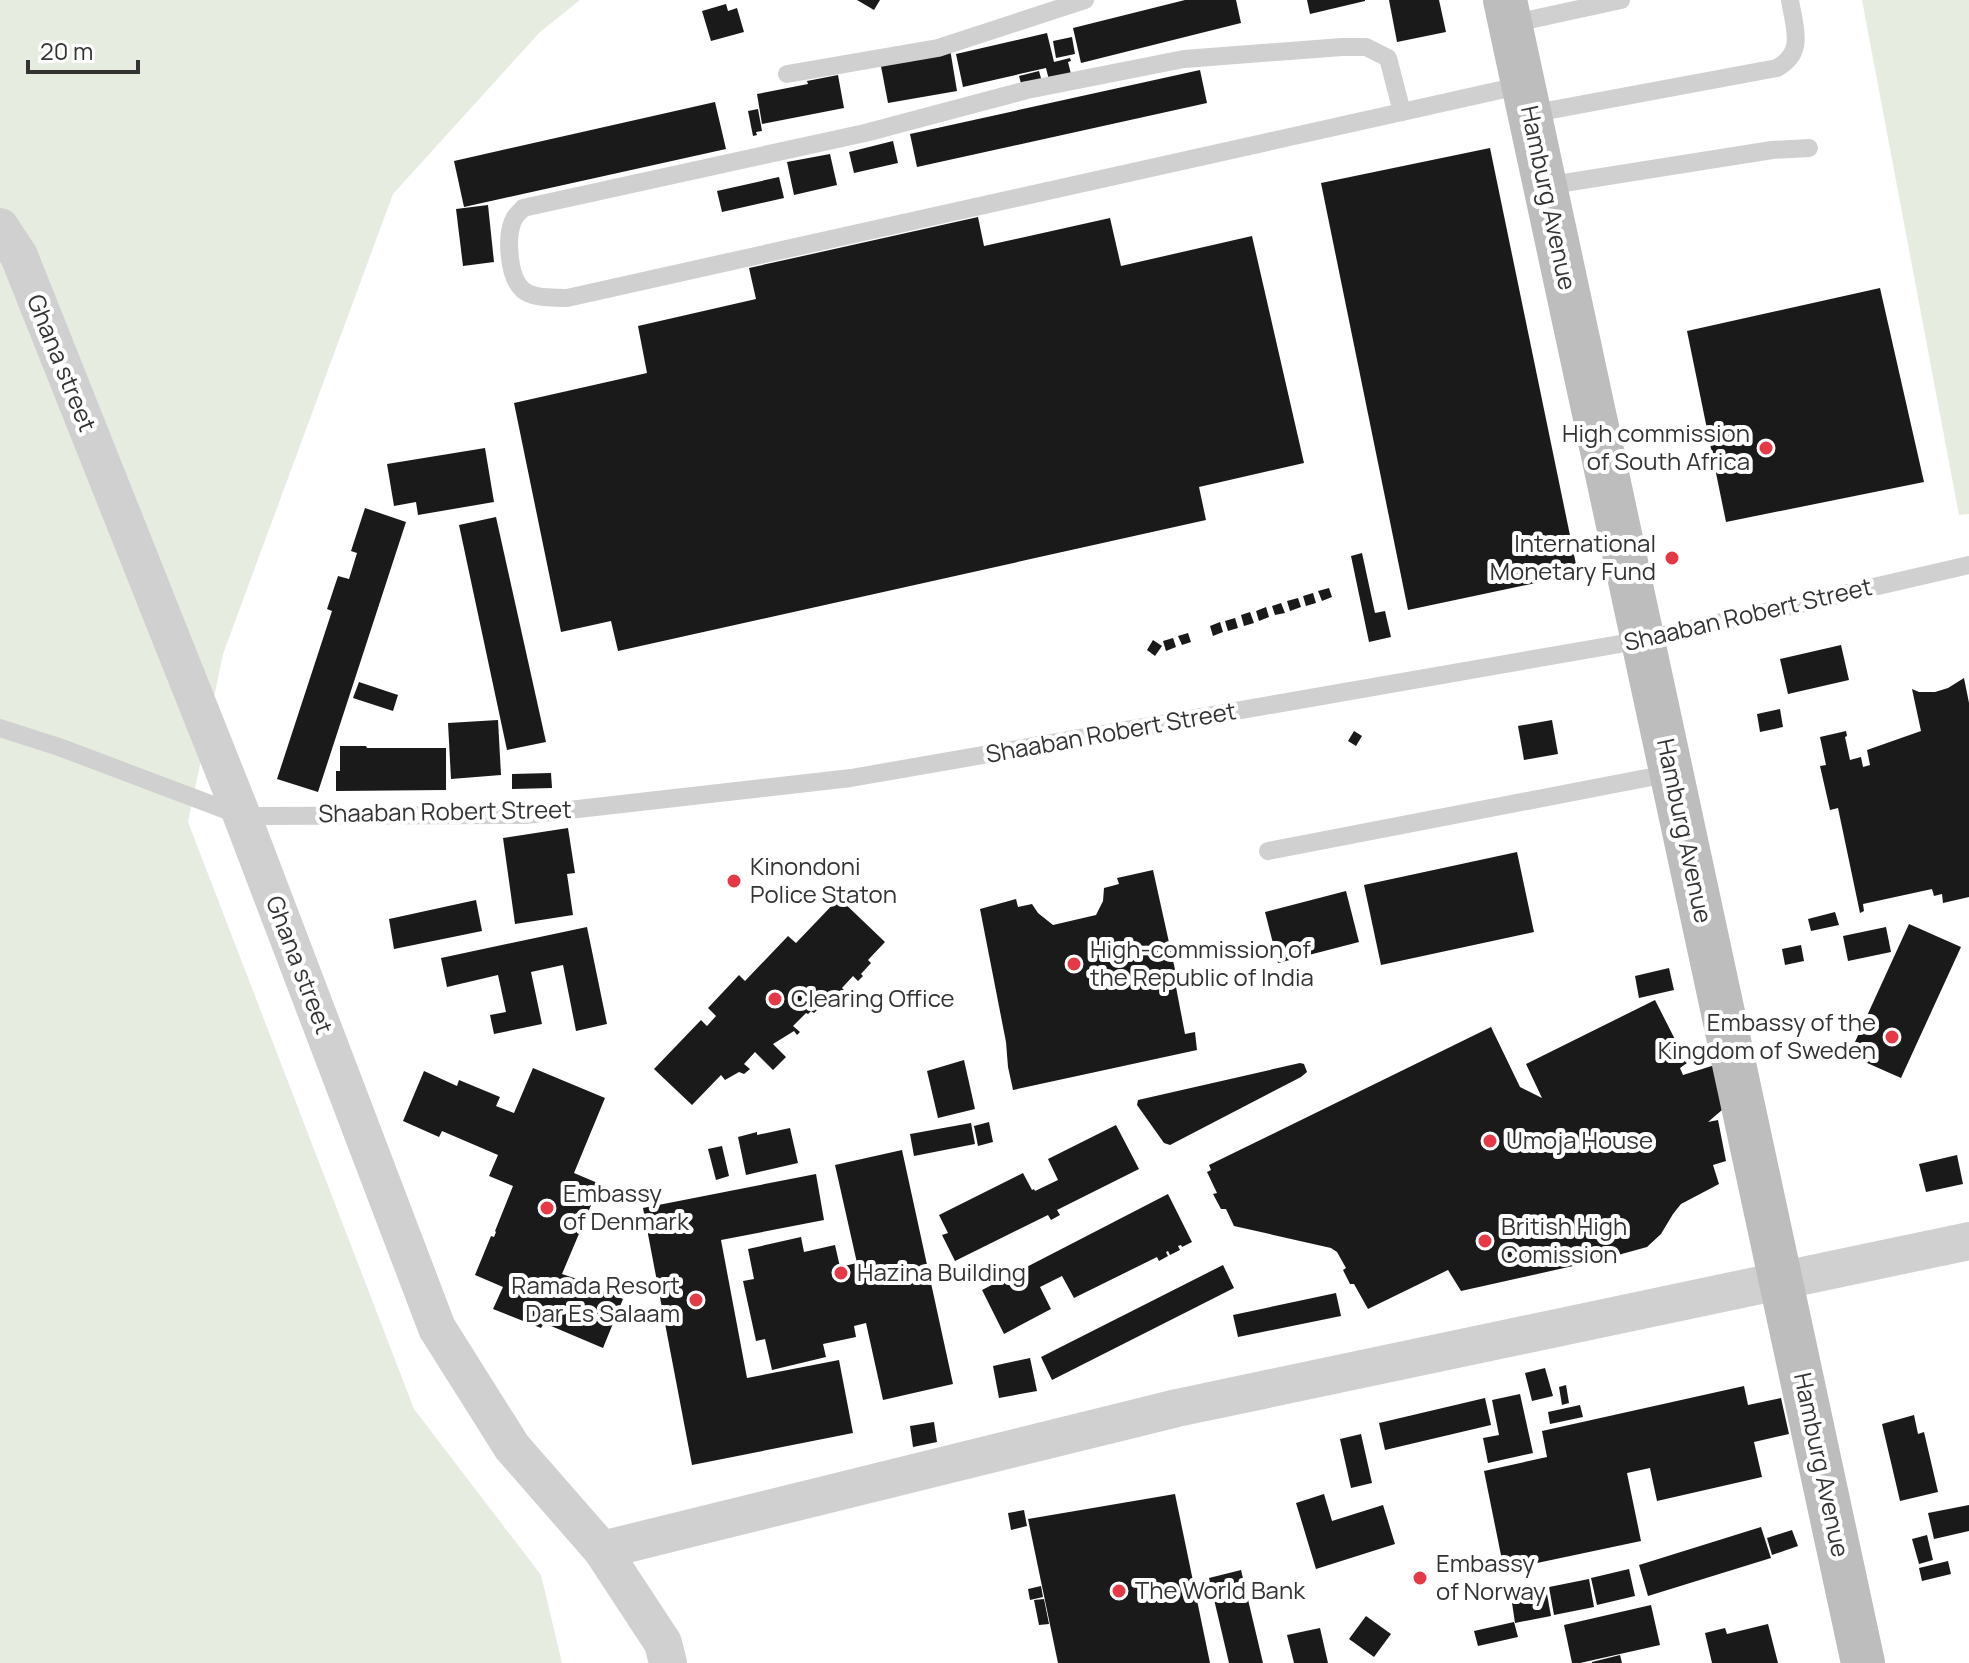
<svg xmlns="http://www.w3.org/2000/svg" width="1969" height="1663" viewBox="0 0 1969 1663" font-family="Manrope,sans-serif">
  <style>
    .green { fill: #e6ecdf }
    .building { fill: #1a1a1a }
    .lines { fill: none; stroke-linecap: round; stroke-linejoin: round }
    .lane { stroke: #d0d0d0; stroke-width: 18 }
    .street { stroke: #d0d0d0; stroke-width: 38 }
    .secondary { stroke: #bdbdbd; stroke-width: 44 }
    .poi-dot { fill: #e63946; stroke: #fff; stroke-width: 3 }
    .labels { text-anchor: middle; stroke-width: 8; stroke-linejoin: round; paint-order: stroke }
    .street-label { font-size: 24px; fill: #333; stroke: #fff }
    .poi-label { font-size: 24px; fill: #333; stroke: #fff; text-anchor: start }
  </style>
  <rect width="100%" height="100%" fill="#fff"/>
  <g class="green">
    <path d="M 0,0 L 580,0 L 540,32 L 393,194 L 223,654 L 188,822 L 414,1409 L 541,1575 L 562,1663 L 0,1663 Z"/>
    <path d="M 1862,0 L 1969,0 L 1969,514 L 1959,515 Z"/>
  </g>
  <g class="building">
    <path d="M 857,0 L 880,0 L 874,10 Z"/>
    <path d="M 1185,0 L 1236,0 L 1241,23 L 1081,63 L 1073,28 Z"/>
    <path d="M 1307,0 L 1365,0 L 1365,1 L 1310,14 Z"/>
    <path d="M 1389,0 L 1439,0 L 1446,32 L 1397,42 Z"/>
    <path d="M 726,4 L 728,11 L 737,8 L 744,32 L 711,41 L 702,11 Z"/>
    <path d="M 1047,33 L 1054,62 L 1070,58 L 1071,61 L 1068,62 L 1072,78 L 1050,84 L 1046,68 L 963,87 L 956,54 Z"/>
    <path d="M 1072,37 L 1075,54 L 1056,58 L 1053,41 Z"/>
    <path d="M 950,49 L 957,91 L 888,103 L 880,61 Z"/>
    <path d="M 1200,70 L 1207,103 L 917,167 L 910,134 Z"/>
    <path d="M 1039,71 L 1042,82 L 1022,87 L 1019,76 Z"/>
    <path d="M 838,75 L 844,108 L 762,124 L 757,94 L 808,84 L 807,81 Z"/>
    <path d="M 715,102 L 726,149 L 464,207 L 454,161 Z"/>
    <path d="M 758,109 L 762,131 L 756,132 L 757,135 L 753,136 L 748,111 Z"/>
    <path d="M 893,141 L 898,163 L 854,173 L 849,152 Z"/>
    <path d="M 1490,148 L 1578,574 L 1408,610 L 1321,183 Z"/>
    <path d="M 830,154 L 837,185 L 794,195 L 787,162 Z"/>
    <path d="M 779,177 L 784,198 L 722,212 L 717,191 Z"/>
    <path d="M 488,205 L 494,262 L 463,266 L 456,209 Z"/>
    <path d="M 978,217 L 984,246 L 1110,218 L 1121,266 L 1252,236 L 1304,463 L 1199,487 L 1206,520 L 618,651 L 611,621 L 561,632 L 514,403 L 647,373 L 638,326 L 756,299 L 749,268 Z"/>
    <path d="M 1880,288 L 1924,482 L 1726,522 L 1687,331 Z"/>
    <path d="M 485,448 L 494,502 L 418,515 L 416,502 L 394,506 L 387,464 Z"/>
    <path d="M 365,508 L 406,522 L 318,792 L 277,779 L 332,611 L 327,609 L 338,576 L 349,579 L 357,553 L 351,551 Z"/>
    <path d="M 496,517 L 546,742 L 507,750 L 459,525 Z"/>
    <path d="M 1362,553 L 1375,613 L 1385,611 L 1391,637 L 1369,642 L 1351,556 Z"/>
    <path d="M 1329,588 L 1332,597 L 1322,601 L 1318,591 Z"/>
    <path d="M 1313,593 L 1316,603 L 1306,606 L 1303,596 Z"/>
    <path d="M 1298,598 L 1301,607 L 1290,611 L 1287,601 Z"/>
    <path d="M 1281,603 L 1285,613 L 1275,615 L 1272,606 Z"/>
    <path d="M 1266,607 L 1269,617 L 1259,621 L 1256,611 Z"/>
    <path d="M 1250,612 L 1254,623 L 1244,626 L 1241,615 Z"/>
    <path d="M 1235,618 L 1238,628 L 1228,631 L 1225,621 Z"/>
    <path d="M 1220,622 L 1223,632 L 1213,636 L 1210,626 Z"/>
    <path d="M 1188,633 L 1191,642 L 1182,645 L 1178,636 Z"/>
    <path d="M 1173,638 L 1176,647 L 1166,651 L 1163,641 Z"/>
    <path d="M 1153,640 L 1162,646 L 1155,656 L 1147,650 Z"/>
    <path d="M 1841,645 L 1849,680 L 1788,694 L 1780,659 Z"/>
    <path d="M 1964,678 L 1969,703 L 1969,897 L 1943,903 L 1942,894 L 1934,896 L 1932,889 L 1863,904 L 1864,911 L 1860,913 L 1838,808 L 1830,810 L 1820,766 L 1826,765 L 1820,737 L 1846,731 L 1847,736 L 1845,737 L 1850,760 L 1861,757 L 1863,767 L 1870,765 L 1867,750 L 1921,731 L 1912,689 L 1919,692 L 1935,692 L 1948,688 Z"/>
    <path d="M 359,682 L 398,695 L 393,711 L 353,698 Z"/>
    <path d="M 1780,709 L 1783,727 L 1760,732 L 1757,714 Z"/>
    <path d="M 498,720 L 501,775 L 451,779 L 448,723 Z"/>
    <path d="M 1552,720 L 1558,754 L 1524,760 L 1518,726 Z"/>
    <path d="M 1354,731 L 1362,736 L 1356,746 L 1348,741 Z"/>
    <path d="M 340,746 L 366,746 L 367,748 L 446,748 L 446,790 L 336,791 L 336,771 L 340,771 Z"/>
    <path d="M 551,773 L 552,788 L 512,789 L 512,774 Z"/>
    <path d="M 568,828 L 575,873 L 567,874 L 573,915 L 515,924 L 503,838 Z"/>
    <path d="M 1517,852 L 1534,932 L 1381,965 L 1364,885 Z"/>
    <path d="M 1153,870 L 1176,974 L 1166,976 L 1167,988 L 1176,987 L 1185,1034 L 1195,1032 L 1197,1050 L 1013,1090 L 1008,1067 L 1006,1042 L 980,909 L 1016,899 L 1018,907 L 1032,904 L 1038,913 L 1053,925 L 1096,915 L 1103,901 L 1104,888 L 1119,884 L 1117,878 Z"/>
    <path d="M 1346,891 L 1359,942 L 1278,963 L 1265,912 Z"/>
    <path d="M 839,898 L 885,942 L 868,960 L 871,963 L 861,974 L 863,976 L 858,981 L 853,976 L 842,988 L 847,993 L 844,996 L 840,991 L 827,1005 L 824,1003 L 814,1013 L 811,1011 L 808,1014 L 806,1013 L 793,1026 L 800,1032 L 797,1035 L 794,1031 L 773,1044 L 786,1057 L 773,1070 L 755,1052 L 744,1064 L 750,1069 L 744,1074 L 739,1072 L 725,1080 L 721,1075 L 692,1105 L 654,1069 L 701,1020 L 707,1026 L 716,1016 L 708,1008 L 739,975 L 745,981 L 788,936 L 796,943 Z"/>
    <path d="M 476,900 L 482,931 L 394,949 L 389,919 Z"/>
    <path d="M 1835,912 L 1839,925 L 1811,931 L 1808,919 Z"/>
    <path d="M 1909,924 L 1961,947 L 1901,1078 L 1849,1055 Z"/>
    <path d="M 587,927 L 607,1024 L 576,1031 L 563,965 L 531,972 L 542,1024 L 494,1034 L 490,1015 L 506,1012 L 498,975 L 447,987 L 441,958 Z"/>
    <path d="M 1886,927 L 1891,952 L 1848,961 L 1843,936 Z"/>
    <path d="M 1801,945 L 1804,961 L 1785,965 L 1782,949 Z"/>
    <path d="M 1669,968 L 1674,990 L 1639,998 L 1635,976 Z"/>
    <path d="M 1655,1000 L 1687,1063 L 1680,1068 L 1683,1075 L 1718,1064 L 1729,1104 L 1708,1122 L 1718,1120 L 1726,1161 L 1713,1165 L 1719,1184 L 1681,1204 L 1673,1214 L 1661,1234 L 1647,1247 L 1600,1260 L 1461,1291 L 1448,1270 L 1368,1309 L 1354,1284 L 1350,1284 L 1343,1270 L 1346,1268 L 1337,1252 L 1331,1248 L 1234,1226 L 1226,1209 L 1221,1209 L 1213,1194 L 1217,1193 L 1207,1172 L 1211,1170 L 1209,1165 L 1491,1027 L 1520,1087 L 1542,1098 L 1526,1064 Z"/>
    <path d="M 964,1060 L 975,1109 L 938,1118 L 927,1071 Z"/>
    <path d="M 1300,1063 L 1304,1064 L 1307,1072 L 1301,1077 L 1170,1145 L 1164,1143 L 1137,1105 L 1138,1100 Z"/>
    <path d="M 533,1068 L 605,1098 L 574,1173 L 600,1184 L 562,1274 L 592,1284 L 591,1286 L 623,1299 L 603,1348 L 544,1323 L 541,1328 L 493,1309 L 503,1287 L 475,1275 L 491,1236 L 494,1237 L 496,1232 L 495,1231 L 513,1186 L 489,1176 L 498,1155 L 442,1131 L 439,1137 L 403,1121 L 424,1071 L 457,1086 L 459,1080 L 500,1097 L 496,1106 L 514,1113 Z"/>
    <path d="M 989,1122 L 993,1142 L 978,1146 L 974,1126 Z"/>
    <path d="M 971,1123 L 975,1144 L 914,1156 L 910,1134 Z"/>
    <path d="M 1116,1125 L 1139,1169 L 1057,1210 L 1060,1215 L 1051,1220 L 1048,1215 L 955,1261 L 942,1235 L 948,1233 L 939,1215 L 1023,1173 L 1032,1190 L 1034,1189 L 1035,1191 L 1058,1180 L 1048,1159 Z"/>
    <path d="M 790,1128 L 798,1163 L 746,1175 L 738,1137 L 757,1132 L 757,1135 Z"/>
    <path d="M 722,1146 L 729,1176 L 716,1180 L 708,1149 Z"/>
    <path d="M 902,1150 L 953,1384 L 883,1400 L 866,1323 L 854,1326 L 856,1337 L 823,1344 L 826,1357 L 772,1370 L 765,1339 L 756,1341 L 743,1281 L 754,1279 L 748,1249 L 801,1237 L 804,1252 L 835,1245 L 840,1267 L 857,1263 L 835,1165 Z"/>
    <path d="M 1957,1155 L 1963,1184 L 1926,1192 L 1919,1164 Z"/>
    <path d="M 816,1174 L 824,1220 L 721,1240 L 747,1378 L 839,1360 L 853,1433 L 692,1465 L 643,1208 Z"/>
    <path d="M 1168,1194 L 1192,1242 L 1182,1247 L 1181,1245 L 1178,1246 L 1180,1250 L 1170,1255 L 1168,1251 L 1166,1252 L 1168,1256 L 1159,1261 L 1157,1257 L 1074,1298 L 1062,1276 L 1040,1287 L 1051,1309 L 1004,1334 L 982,1290 Z"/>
    <path d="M 1223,1265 L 1234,1288 L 1052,1380 L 1041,1357 Z"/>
    <path d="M 1336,1293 L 1341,1316 L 1238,1337 L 1233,1315 Z"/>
    <path d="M 1030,1358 L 1037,1391 L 999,1398 L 993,1366 Z"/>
    <path d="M 1545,1368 L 1553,1396 L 1532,1401 L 1525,1373 Z"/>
    <path d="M 1566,1385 L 1569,1403 L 1562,1405 L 1559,1387 Z"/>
    <path d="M 1744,1386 L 1748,1405 L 1781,1398 L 1789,1434 L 1754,1442 L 1762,1477 L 1657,1501 L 1650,1468 L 1627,1473 L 1641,1541 L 1504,1570 L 1484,1471 L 1547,1457 L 1542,1431 Z"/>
    <path d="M 1520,1394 L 1533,1453 L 1488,1463 L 1483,1438 L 1499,1435 L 1492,1400 Z"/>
    <path d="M 1485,1398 L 1491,1425 L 1385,1450 L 1379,1423 Z"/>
    <path d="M 1580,1405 L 1583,1417 L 1550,1424 L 1548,1412 Z"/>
    <path d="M 1914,1415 L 1918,1434 L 1924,1432 L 1938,1492 L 1900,1501 L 1882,1424 Z"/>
    <path d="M 934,1422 L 937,1442 L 913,1447 L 910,1426 Z"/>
    <path d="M 1361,1434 L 1372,1483 L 1351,1488 L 1340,1439 Z"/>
    <path d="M 1175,1494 L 1210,1663 L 1058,1663 L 1028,1519 Z"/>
    <path d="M 1324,1494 L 1332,1521 L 1383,1505 L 1395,1544 L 1316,1569 L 1296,1503 Z"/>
    <path d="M 1969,1505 L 1969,1531 L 1934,1539 L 1928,1513 Z"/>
    <path d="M 1024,1510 L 1027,1526 L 1011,1530 L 1008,1513 Z"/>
    <path d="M 1761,1527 L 1771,1558 L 1648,1596 L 1639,1565 Z"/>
    <path d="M 1792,1530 L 1798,1546 L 1772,1555 L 1767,1538 Z"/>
    <path d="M 1927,1535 L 1933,1560 L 1919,1564 L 1912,1539 Z"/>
    <path d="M 1948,1561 L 1951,1574 L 1922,1581 L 1919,1568 Z"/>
    <path d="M 1629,1569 L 1635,1596 L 1597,1605 L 1591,1578 Z"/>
    <path d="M 1241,1570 L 1263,1663 L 1229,1663 L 1209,1578 Z"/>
    <path d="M 1589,1579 L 1594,1607 L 1554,1615 L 1549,1587 Z"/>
    <path d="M 1041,1586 L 1043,1597 L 1030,1600 L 1028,1589 Z"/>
    <path d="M 1546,1589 L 1551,1616 L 1515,1623 L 1511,1596 Z"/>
    <path d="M 1044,1599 L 1049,1624 L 1039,1625 L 1034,1600 Z"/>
    <path d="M 1651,1605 L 1660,1645 L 1580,1663 L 1572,1663 L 1564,1625 Z"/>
    <path d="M 1366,1616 L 1391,1634 L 1374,1657 L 1349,1639 Z"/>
    <path d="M 1514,1622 L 1518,1637 L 1478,1646 L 1474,1631 Z"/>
    <path d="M 1768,1624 L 1778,1663 L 1712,1663 L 1705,1633 L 1725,1628 L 1727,1634 Z"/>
    <path d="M 1320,1628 L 1328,1663 L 1294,1663 L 1287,1635 Z"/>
    <path d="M 1620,1655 L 1622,1663 L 1592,1663 L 1592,1662 Z"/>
  </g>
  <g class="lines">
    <g class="lane">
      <path d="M 1510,24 L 1621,0"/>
      <path d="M 787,74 L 938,48 L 1085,0"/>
      <path d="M 1402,112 L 1388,58 L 1366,47 L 1342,47 L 1184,59 L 1027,90 L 865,133 L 523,208 C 521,211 517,214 515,217 C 505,234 508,277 523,290 C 534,299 553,297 567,298 L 1402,112 L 1523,85"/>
      <path d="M 1530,114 L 1777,68 C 1806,52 1794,27 1790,0"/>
      <path d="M 1545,186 L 1772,150 L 1809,148"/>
      <path d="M 0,728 L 59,747 L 242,816 L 525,815 L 851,778 L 1643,640 L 1969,565"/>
      <path d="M 1268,851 L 1672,773"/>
    </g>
    <g class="street">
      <path d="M 0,227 L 19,256 L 242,816 L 437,1328 L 512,1447 L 602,1550 L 663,1643 L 668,1663"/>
      <path d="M 602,1550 L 1177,1408 L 1969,1241"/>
    </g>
    <path class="secondary" d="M 1505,0 L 1863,1663"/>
  </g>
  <g class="poi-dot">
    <circle cx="1766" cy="448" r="8"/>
    <circle cx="1672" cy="558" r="8"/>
    <circle cx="734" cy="881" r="8"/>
    <circle cx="1074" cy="964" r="8"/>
    <circle cx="775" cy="999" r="8"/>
    <circle cx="1892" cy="1037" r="8"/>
    <circle cx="1490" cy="1141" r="8"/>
    <circle cx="547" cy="1208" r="8"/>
    <circle cx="1485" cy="1241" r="8"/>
    <circle cx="841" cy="1273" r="8"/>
    <circle cx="696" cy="1300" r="8"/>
    <circle cx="1420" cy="1578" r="8"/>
    <circle cx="1119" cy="1591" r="8"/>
  </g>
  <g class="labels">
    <g class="street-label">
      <text transform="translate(1548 198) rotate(78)" y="8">Hamburg Avenue</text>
      <text transform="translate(61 363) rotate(68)" y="8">Ghana street</text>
      <text transform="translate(1748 615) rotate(-13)" y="8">Shaaban Robert Street</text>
      <text transform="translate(1111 733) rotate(-10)" y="8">Shaaban Robert Street</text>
      <text transform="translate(445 812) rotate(-1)" y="8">Shaaban Robert Street</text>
      <text transform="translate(1684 831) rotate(78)" y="8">Hamburg Avenue</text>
      <text transform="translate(299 965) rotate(69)" y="8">Ghana street</text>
      <text transform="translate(1821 1465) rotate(78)" y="8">Hamburg Avenue</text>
    </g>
    <g class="poi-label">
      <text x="1750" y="442" text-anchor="end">High commission<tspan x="1750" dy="28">of South Africa</tspan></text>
      <text x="1656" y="552" text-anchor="end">International<tspan x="1656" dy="28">Monetary Fund</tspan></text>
      <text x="750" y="875">Kinondoni<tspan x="750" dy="28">Police Staton</tspan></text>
      <text x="1090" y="958">High-commission of<tspan x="1090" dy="28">the Republic of India</tspan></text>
      <text x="791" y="1007">Clearing Office</text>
      <text x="1876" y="1031" text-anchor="end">Embassy of the<tspan x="1876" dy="28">Kingdom of Sweden</tspan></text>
      <text x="1506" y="1149">Umoja House</text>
      <text x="563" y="1202">Embassy<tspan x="563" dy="28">of Denmark</tspan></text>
      <text x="1501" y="1235">British High<tspan x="1501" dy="28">Comission</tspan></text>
      <text x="857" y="1281">Hazina Building</text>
      <text x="680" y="1294" text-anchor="end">Ramada Resort<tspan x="680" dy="28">Dar Es Salaam</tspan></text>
      <text x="1436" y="1572">Embassy<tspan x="1436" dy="28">of Norway</tspan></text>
      <text x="1135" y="1599">The World Bank</text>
    </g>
  </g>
  <path d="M28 60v12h110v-12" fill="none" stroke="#333333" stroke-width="4"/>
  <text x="40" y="60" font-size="24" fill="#333333" stroke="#ffffff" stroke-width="6" paint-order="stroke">20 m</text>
</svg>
